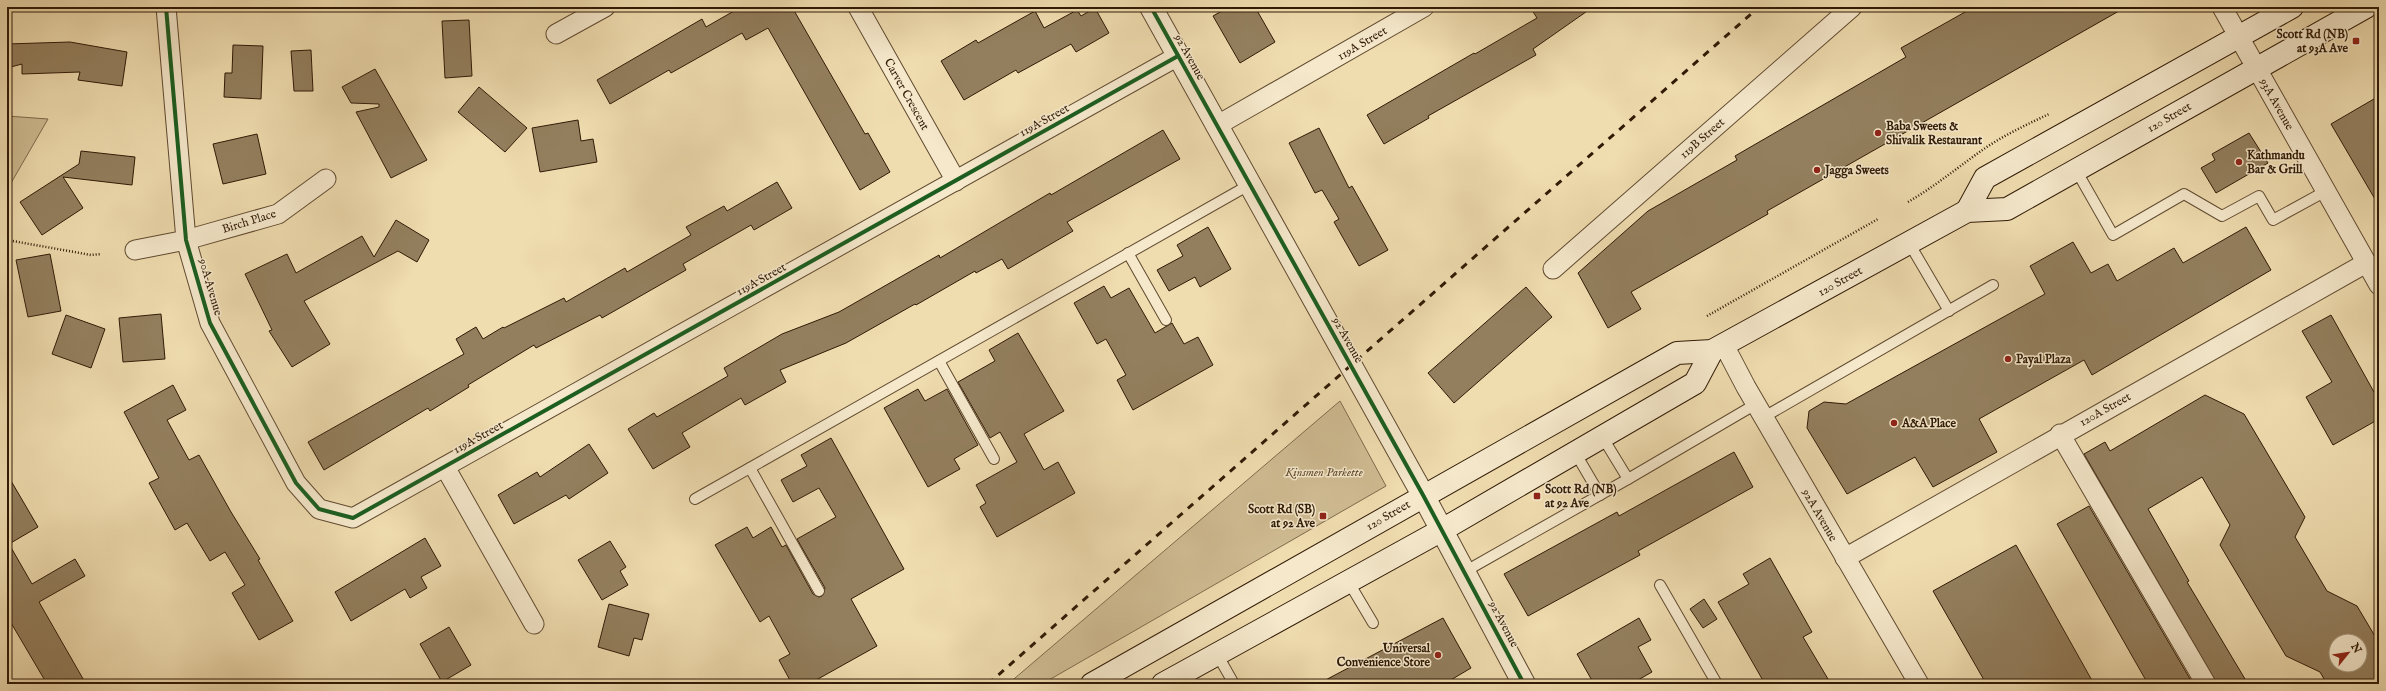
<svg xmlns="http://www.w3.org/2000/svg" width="2386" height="691" viewBox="0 0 2386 691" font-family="'IM FELL English',serif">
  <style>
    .green { fill: #cfbb92; stroke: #806a4c }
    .building { fill: #937f5e; stroke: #301a06; fill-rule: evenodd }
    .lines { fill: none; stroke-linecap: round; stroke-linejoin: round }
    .service-casing { stroke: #604a30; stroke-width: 12 }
    .minor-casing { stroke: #604a30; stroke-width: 21 }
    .tertiary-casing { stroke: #604a30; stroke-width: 24 }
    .secondary-casing { stroke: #301a06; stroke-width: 24 }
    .path { stroke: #301a06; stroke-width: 2.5; stroke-dasharray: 1 2; stroke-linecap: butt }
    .service { stroke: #f5e8cb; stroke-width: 10 }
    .minor { stroke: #f5e8cb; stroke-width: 19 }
    .tertiary { stroke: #f5e8cb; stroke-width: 22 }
    .secondary { stroke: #f5e8cb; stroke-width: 22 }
    .rail { stroke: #301a06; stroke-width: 3; stroke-dasharray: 7 7; stroke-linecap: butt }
    .cycleway-casing { stroke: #f5e8cb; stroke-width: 6 }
    .cycleway { stroke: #1b5e20; stroke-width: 4 }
    .poi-dot { fill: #8f2418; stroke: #f5e8cb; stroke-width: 1.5 }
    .labels { text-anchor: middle; stroke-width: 3; stroke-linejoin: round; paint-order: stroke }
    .poi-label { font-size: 12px; font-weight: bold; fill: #301a06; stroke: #f5e8cb; text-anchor: start }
    .street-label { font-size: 12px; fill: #301a06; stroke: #f5e8cb }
    .park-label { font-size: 12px; font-style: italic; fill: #604a30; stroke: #f5e8cb }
  </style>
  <rect width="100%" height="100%" fill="#efdcaf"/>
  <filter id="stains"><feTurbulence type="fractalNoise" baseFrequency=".005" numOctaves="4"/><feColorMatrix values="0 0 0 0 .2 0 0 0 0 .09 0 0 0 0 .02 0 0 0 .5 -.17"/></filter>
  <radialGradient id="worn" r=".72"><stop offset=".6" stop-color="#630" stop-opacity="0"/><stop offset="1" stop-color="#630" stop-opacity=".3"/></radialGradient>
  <g class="green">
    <path d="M 7,116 L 48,119 L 7,190 Z"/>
    <path d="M 1340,401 L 1386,486 L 1042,684 L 1008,684 Z"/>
  </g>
  <g class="building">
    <path d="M 741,7 L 792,7 L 865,134 L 868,133 L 890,172 L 860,190 L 768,28 L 746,40 L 742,33 L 671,73 L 669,70 L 610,104 L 597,80 L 702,19 L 706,27 Z"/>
    <path d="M 1229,7 L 1255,7 L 1275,42 L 1240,63 L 1213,16 Z"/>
    <path d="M 1530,7 L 1593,7 L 1533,49 L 1536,55 L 1428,116 L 1429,118 L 1384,144 L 1367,115 L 1474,53 L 1475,54 L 1537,18 Z"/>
    <path d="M 1974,7 L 2126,7 L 1767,211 L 1768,214 L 1631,292 L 1641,309 L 1608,328 L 1578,273 L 1648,211 L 1737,160 L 1735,156 L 1906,57 L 1901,48 Z"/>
    <path d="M 1095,8 L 1109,33 L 1076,52 L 1071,44 L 1018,73 L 1016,70 L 964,100 L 941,61 L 976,40 L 978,43 L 1035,11 L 1044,28 L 1077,10 L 1081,16 Z"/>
    <path d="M 469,20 L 472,76 L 445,78 L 442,21 Z"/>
    <path d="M 70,42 L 127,52 L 122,86 L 78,80 L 80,72 L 22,74 L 22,64 L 7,68 L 7,44 Z"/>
    <path d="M 233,45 L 263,46 L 261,99 L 224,97 L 225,73 L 232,73 Z"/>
    <path d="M 311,50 L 313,91 L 294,91 L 291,51 Z"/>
    <path d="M 375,69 L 427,160 L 391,178 L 356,112 L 379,107 L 379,104 L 351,103 L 342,87 Z"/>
    <path d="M 479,87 L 527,128 L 505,152 L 458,112 Z"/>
    <path d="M 2379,96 L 2379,206 L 2331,124 Z"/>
    <path d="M 578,120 L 581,141 L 593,139 L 597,162 L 540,172 L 532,128 Z"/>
    <path d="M 1319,128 L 1349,188 L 1352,186 L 1388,250 L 1359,266 L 1334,222 L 1339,219 L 1322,190 L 1315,193 L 1289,143 Z"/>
    <path d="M 1163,130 L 1180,159 L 1067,222 L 1073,231 L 1008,269 L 1002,259 L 976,273 L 975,271 L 916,305 L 915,304 L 846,343 L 780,370 L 786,382 L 745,405 L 741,398 L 682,433 L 690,447 L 653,469 L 628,429 L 654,413 L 657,417 L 728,376 L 724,368 L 782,334 L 839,312 L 939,255 L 940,258 L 1050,193 L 1051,195 Z"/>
    <path d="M 2249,133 L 2268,163 L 2216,193 L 2201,168 L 2215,160 L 2212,154 Z"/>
    <path d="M 257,134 L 266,174 L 223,184 L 213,144 Z"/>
    <path d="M 81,151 L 135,157 L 132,185 L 63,177 L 83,208 L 42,235 L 20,202 L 79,164 Z"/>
    <path d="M 777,182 L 792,208 L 754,230 L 751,225 L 683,264 L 686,270 L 602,318 L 600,315 L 536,348 L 534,345 L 468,385 L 469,387 L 430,411 L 428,408 L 324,470 L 308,442 L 464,354 L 456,339 L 476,327 L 483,339 L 503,327 L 504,328 L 564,298 L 566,302 L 625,268 L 627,272 L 691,235 L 686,227 L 724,206 L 727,211 Z"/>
    <path d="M 396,220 L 429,240 L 417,262 L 398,251 L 304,301 L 330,344 L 292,367 L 269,331 L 272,330 L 245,274 L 287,254 L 296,273 L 362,236 L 374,257 Z"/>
    <path d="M 1208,227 L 1231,269 L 1200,287 L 1195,277 L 1169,291 L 1157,270 L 1183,256 L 1177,245 Z"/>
    <path d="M 2246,227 L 2271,270 L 2092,375 L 2084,360 L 1979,419 L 1997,452 L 1933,487 L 1915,457 L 1847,494 L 1807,428 L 1809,411 L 1824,402 L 1846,404 L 2045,294 L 2030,266 L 2073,242 L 2091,273 L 2108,264 L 2117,281 L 2174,248 L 2183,263 Z"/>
    <path d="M 50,254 L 61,311 L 28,317 L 16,260 Z"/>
    <path d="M 1104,286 L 1111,298 L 1129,288 L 1155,333 L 1172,323 L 1184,344 L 1198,337 L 1213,365 L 1133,410 L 1117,380 L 1126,375 L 1106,339 L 1097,344 L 1074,303 Z"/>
    <path d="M 1526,287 L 1552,317 L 1454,403 L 1428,373 Z"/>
    <path d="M 161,314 L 165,359 L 123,362 L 119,318 Z"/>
    <path d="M 66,315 L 105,329 L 91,368 L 52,354 Z"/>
    <path d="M 2331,315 L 2379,401 L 2379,419 L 2333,445 L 2306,397 L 2332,382 L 2302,331 Z"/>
    <path d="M 1018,333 L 1064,411 L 1024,434 L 1044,470 L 1058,462 L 1075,493 L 997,537 L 980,507 L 986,503 L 976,485 L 1017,462 L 1000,432 L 990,438 L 958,382 L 995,361 L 989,350 Z"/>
    <path d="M 173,385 L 186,410 L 167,420 L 189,460 L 199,455 L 231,512 L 260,559 L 258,560 L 293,621 L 259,640 L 232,593 L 245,585 L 225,552 L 210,561 L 187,523 L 175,530 L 149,483 L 159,478 L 124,412 Z"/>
    <path d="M 918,389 L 925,401 L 947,389 L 978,445 L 954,459 L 960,469 L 928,487 L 884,408 Z"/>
    <path d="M 2205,395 L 2244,414 L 2305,517 L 2295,537 L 2327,591 L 2357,606 L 2379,643 L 2379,677 L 2368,684 L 2362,684 L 2352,679 L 2342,684 L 2327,684 L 2320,672 L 2286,656 L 2220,545 L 2230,525 L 2202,477 L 2148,509 L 2189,581 L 2187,582 L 2248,684 L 2217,684 L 2084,454 L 2105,442 L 2110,451 ZM 2336,641 L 2360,641 L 2360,665 L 2336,665 Z"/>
    <path d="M 831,438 L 904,569 L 851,599 L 877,646 L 809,684 L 792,684 L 779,660 L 790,654 L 769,616 L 760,622 L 715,545 L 747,527 L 753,538 L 771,527 L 782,547 L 786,545 L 813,594 L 819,597 L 822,596 L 825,588 L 797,539 L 836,517 L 819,488 L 793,502 L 781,480 L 807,466 L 801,455 Z"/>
    <path d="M 589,444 L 608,473 L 569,499 L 566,495 L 514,524 L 498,495 L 537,472 L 540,477 Z"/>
    <path d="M 1734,452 L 1753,487 L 1638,551 L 1640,555 L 1528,616 L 1504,574 L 1617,512 L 1619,516 Z"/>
    <path d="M 7,474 L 38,527 L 9,544 L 32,584 L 75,559 L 85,576 L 39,602 L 86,684 L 47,684 L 7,616 Z"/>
    <path d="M 2089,506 L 2193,684 L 2148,684 L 2057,524 Z"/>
    <path d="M 425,538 L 441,566 L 421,577 L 427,588 L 410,598 L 405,589 L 351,621 L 335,592 Z"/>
    <path d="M 610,541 L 626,567 L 620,571 L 628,585 L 602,600 L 578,560 Z"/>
    <path d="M 2016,545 L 2094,684 L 1994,684 L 1984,680 L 1933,591 Z"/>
    <path d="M 1770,558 L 1812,632 L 1803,637 L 1831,684 L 1765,684 L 1718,602 L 1749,584 L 1743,574 Z"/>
    <path d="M 1704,599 L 1717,619 L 1703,628 L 1690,609 Z"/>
    <path d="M 609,604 L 649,614 L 642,640 L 634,638 L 629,656 L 598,647 Z"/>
    <path d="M 1443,618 L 1471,668 L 1444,684 L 1318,684 Z"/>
    <path d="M 1639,618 L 1651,640 L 1638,647 L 1652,672 L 1631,684 L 1594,684 L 1577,654 Z"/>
    <path d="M 449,627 L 471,665 L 442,682 L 420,644 Z"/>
  </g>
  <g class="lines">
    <defs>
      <g id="service">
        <path d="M 2076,170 L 2113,235 L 2184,194 L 2222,216 L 2259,196 L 2273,220 L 2326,191"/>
        <path d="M 1909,243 L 1949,311"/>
        <path d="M 1128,253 L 1166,320"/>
        <path d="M 939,361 L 994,459"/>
        <path d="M 1764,417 L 1993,285"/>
        <path d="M 1603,438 L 1628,479 L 1756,404"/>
        <path d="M 1576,454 L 1600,495"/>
        <path d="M 750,468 L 819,591"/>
        <path d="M 695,499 L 1249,185"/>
        <path d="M 1464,572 L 1628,479"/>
        <path d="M 1348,581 L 1373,623"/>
        <path d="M 1660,585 L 1717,684"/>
        <path d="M 1217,654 L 1234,684"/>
      </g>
      <g id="minor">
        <path d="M 166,7 L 186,240 L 210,323 L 296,483 L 319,509 L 353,518 L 1178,56"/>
        <path d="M 858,7 L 956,181"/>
        <path d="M 2222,7 L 2379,285"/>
        <path d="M 556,34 L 605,7"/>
        <path d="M 1216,126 L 1424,7"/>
        <path d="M 135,250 L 186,240 L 278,214 L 326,179"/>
        <path d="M 1553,269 L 1852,7"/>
        <path d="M 1724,345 L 1746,387 L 1919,684"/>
        <path d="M 2060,434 L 2206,684"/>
        <path d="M 445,467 L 534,624"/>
        <path d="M 1845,558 L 2366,263"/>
      </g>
      <path id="tertiary" d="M 1151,7 L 1423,495 L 1524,684"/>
      <g id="secondary">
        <path d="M 1967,211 L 1985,178 L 2292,7"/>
        <path d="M 1092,684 L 1677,353 L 1712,351 L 1967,211 L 2007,209 L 2366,7"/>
        <path d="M 1163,684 L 1442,530 L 1695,383 L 1712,351"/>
      </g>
    </defs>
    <use href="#service" class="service-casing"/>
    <use href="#minor" class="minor-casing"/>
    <use href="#tertiary" class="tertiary-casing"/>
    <use href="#secondary" class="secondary-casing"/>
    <g class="path">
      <path d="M 1908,202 C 1934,187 1957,168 1981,151 C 2002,136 2026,125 2049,114"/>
      <path d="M 7,240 L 91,255 L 101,254"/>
      <path d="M 1707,316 L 1878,219"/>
    </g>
    <use href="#service" class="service"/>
    <use href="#minor" class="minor"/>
    <use href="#tertiary" class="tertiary"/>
    <use href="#secondary" class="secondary"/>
    <path class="rail" d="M 988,684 L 1759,7"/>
    <defs>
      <g id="cycleway">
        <path d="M 166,7 L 186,240 L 210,323 L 296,483 L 319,509 L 353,518 L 1178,56"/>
        <path d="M 1151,7 L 1423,495 L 1524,684"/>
      </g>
    </defs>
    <use href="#cycleway" class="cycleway-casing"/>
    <use href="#cycleway" class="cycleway"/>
  </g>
  <g class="poi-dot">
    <rect x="2352" y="37" width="8" height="8" rx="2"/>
    <circle cx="1878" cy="133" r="4"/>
    <circle cx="2239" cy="162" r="4"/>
    <circle cx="1817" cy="170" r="4"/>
    <circle cx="2008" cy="359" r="4"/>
    <circle cx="1894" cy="423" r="4"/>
    <rect x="1533" y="492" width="8" height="8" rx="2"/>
    <rect x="1319" y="512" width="8" height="8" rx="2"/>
    <circle cx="1438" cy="655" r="4"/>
  </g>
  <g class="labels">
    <g class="poi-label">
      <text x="2348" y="38" text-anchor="end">Scott Rd (NB)<tspan x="2348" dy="14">at 93A Ave</tspan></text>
      <text x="1886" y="130">Baba Sweets &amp;<tspan x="1886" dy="14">Shivalik Restaurant</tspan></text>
      <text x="2247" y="159">Kathmandu<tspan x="2247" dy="14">Bar &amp; Grill</tspan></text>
      <text x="1825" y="174">Jagga Sweets</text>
      <text x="2016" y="363">Payal Plaza</text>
      <text x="1902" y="427">A&amp;A Place</text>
      <text x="1545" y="493">Scott Rd (NB)<tspan x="1545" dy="14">at 92 Ave</tspan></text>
      <text x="1315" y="513" text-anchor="end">Scott Rd (SB)<tspan x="1315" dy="14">at 92 Ave</tspan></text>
      <text x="1430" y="652" text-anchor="end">Universal<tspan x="1430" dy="14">Convenience Store</tspan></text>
    </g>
    <g class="street-label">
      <text transform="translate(1362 43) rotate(-30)" y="4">119A Street</text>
      <text transform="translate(1190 57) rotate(61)" y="4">92 Avenue</text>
      <text transform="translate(907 94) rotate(61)" y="4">Carver Crescent</text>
      <text transform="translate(2277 104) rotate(61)" y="4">93A Avenue</text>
      <text transform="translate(2169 117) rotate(-30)" y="4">120 Street</text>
      <text transform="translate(1044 120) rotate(-29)" y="4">119A Street</text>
      <text transform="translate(1702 138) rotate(-41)" y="4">119B Street</text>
      <text transform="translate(249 221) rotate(-17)" y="4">Birch Place</text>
      <text transform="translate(761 279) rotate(-29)" y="4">119A Street</text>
      <text transform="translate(1840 281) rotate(-29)" y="4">120 Street</text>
      <text transform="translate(211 287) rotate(74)" y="4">90A Avenue</text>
      <text transform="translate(1348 340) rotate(61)" y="4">92 Avenue</text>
      <text transform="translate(2105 409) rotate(-29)" y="4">120A Street</text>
      <text transform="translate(478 437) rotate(-29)" y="4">119A Street</text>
      <text transform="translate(1388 515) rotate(-30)" y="4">120 Street</text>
      <text transform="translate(1820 515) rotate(60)" y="4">92A Avenue</text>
      <text transform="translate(1504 624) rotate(62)" y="4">92 Avenue</text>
    </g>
    <g class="park-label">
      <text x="1324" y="476">Kinsmen Parkette</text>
    </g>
  </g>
  <rect width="2386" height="691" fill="none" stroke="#efdcaf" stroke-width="24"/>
  <rect x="8" y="8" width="2370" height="675" fill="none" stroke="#301a06" stroke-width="2"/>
  <rect x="12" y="12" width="2362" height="667" fill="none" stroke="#301a06"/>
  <g transform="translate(2348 653) rotate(60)"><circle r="19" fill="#f5e8cb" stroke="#a6967c"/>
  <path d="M0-3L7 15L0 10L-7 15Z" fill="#8f2418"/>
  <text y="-6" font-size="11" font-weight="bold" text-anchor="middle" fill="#301a06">N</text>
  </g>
  <rect width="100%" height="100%" filter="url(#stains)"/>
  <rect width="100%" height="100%" fill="url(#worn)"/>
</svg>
